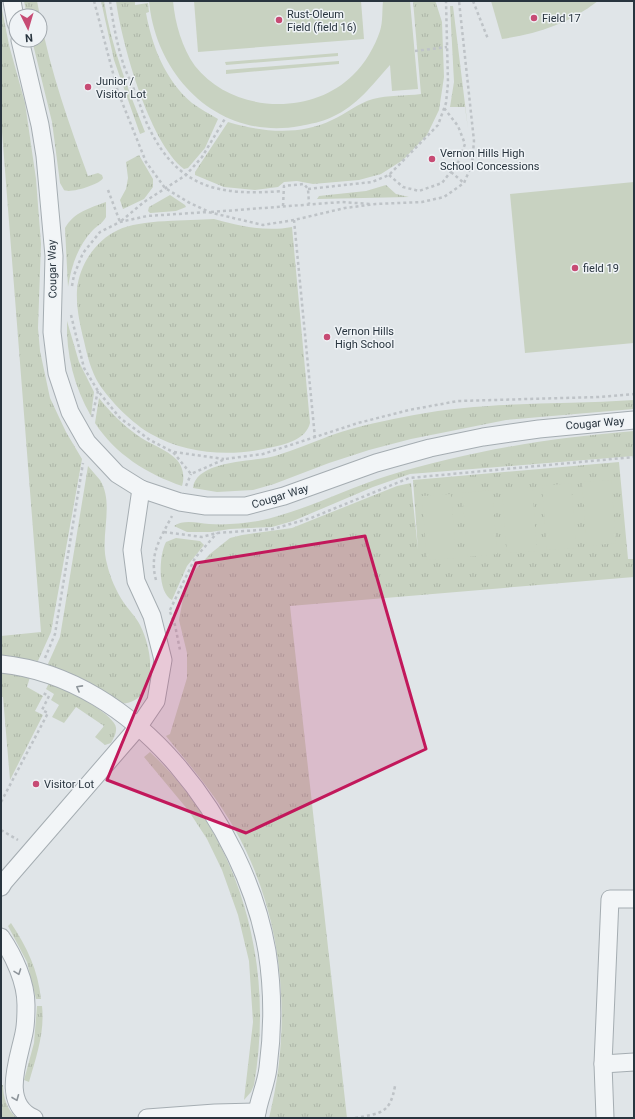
<svg xmlns="http://www.w3.org/2000/svg" width="635" height="1119" viewBox="0 0 635 1119" font-family="Roboto,sans-serif">
  <style>
    .grass { fill: url(#grass-tufts) }
    .garden { fill: #c8d2c1 }
    .lines { fill: none; stroke-linecap: round; stroke-linejoin: round }
    .minor-casing { stroke: #a5adb2; stroke-width: 19 }
    .path { stroke: #bec3c7; stroke-width: 2.5; stroke-dasharray: 3 3; stroke-linecap: butt }
    .minor { stroke: #f2f5f7; stroke-width: 17 }
    .oneway { stroke: #8e959b }
    .marked { fill: #c2185b; fill-opacity: 0.2; stroke: #c2185b; stroke-width: 3; stroke-linejoin: round }
    .poi-dot { fill: #c74b74; stroke: #eff3f6; stroke-width: 1.5 }
    .labels { text-anchor: middle; stroke-width: 3; stroke-linejoin: round; paint-order: stroke }
    .poi-label { font-size: 11px; fill: #29353f; stroke: #eff3f6; text-anchor: start }
    .street-label { font-size: 11px; fill: #29353f; stroke: #eff3f6 }
  </style>
  <defs>
    <pattern id="grass-tufts" width="24" height="20" patternUnits="userSpaceOnUse"><rect width="24" height="20" fill="#c8d2c1"/><path d="M3 7l-1-3M5 7V3M7 7l1-3M15 17l-1-3M17 17v-4M19 17l1-3" fill="none" stroke="#acb5a7"/></pattern>
  </defs>
  <rect width="100%" height="100%" fill="#e0e5e8"/>
  <g class="grass">
    <path d="M 24,1 L 37,1 L 40,16 L 27,16 Z"/>
    <path d="M 101,1 L 104,1 C 111,46 128,89 145,132 L 140,134 L 114,60 Z"/>
    <path d="M 116,1 L 135,1 L 135,5 L 148,3 L 149,12 L 146,13 C 152,46 165,80 192,103 C 200,109 210,114 218,119 L 205,148 L 188,168 L 184,169 C 149,142 122,44 116,1 Z"/>
    <path d="M 413,1 L 435,1 L 436,3 L 442,22 L 444,77 L 439,110 L 427,135 L 403,160 L 381,174 L 359,180 L 313,184 L 297,181 L 284,182 L 278,187 L 255,190 L 224,187 L 195,175 L 195,172 L 228,122 C 262,132 299,136 332,120 C 346,114 358,103 373,99 C 388,95 405,96 421,94 Z"/>
    <path d="M 1,4 L 9,45 L 25,103 L 36,179 L 41,244 L 38,328 L 40,351 L 50,398 L 66,432 L 82,459 L 51,632 L 38,661 L 1,656 L 1,636 L 41,632 L 1,119 Z"/>
    <path d="M 450,6 L 453,6 L 468,129 L 465,107 L 450,107 L 454,82 Z"/>
    <path d="M 40,17 C 51,73 69,124 88,176 L 98,173 L 102,175 L 103,178 C 101,184 70,194 64,190 L 60,183 L 52,122 L 32,40 L 40,40 Z"/>
    <path d="M 139,155 L 153,179 L 153,187 L 144,199 L 123,209 L 120,200 L 126,189 L 128,178 L 126,162 Z"/>
    <path d="M 386,185 L 396,194 L 409,197 L 317,199 L 319,196 L 366,191 Z"/>
    <path d="M 170,195 L 185,205 L 186,207 L 176,211 L 150,213 L 148,211 L 149,207 Z"/>
    <path d="M 106,202 L 106,217 C 103,223 98,225 93,230 C 78,245 71,267 68,287 L 65,228 C 74,212 90,208 106,202 Z"/>
    <path d="M 214,219 C 239,226 266,232 292,227 L 310,423 C 306,440 284,445 268,448 C 230,457 186,454 151,434 C 133,424 110,401 99,384 C 91,371 87,355 84,341 C 80,325 76,307 77,290 C 79,265 96,240 118,230 C 141,219 187,221 214,219 Z"/>
    <path d="M 67,321 L 79,362 L 94,392 L 91,416 C 74,387 66,354 67,321 Z"/>
    <path d="M 99,398 C 110,412 123,425 137,435 C 149,444 167,449 177,460 C 183,467 185,477 182,486 C 147,474 115,454 95,423 Z"/>
    <path d="M 634,400 L 634,409 L 506,420 L 411,439 L 369,450 L 329,463 L 274,484 L 253,490 L 217,492 L 193,488 C 196,460 254,462 275,456 C 294,450 313,442 332,435 C 358,426 387,420 414,415 C 486,401 561,405 634,400 Z"/>
    <path d="M 634,431 L 634,456 L 410,474 L 373,487 L 293,521 L 272,527 L 230,529 L 211,532 L 187,532 L 174,526 C 184,519 197,523 209,524 C 225,525 242,524 258,521 C 302,512 343,490 387,476 C 469,451 548,438 634,431 Z"/>
    <path d="M 619,462 L 628,559 L 634,559 L 634,577 L 290,606 L 347,1118 L 269,1118 C 293,1022 284,915 234,828 C 215,794 190,766 166,736 L 170,734 L 187,678 L 187,653 L 179,620 L 184,593 L 196,569 L 210,554 L 230,538 L 242,535 L 292,528 L 397,486 L 411,483 L 418,550 L 413,480 Z"/>
    <path d="M 88,466 C 92,471 96,475 100,480 C 115,504 99,537 107,564 C 110,577 116,591 124,603 C 129,610 136,617 140,625 C 150,645 156,676 142,694 C 134,703 125,705 115,702 L 47,666 L 60,637 Z"/>
    <path d="M 176,538 L 200,541 L 204,545 L 187,566 L 172,600 C 157,592 159,555 166,542 Z"/>
    <path d="M 1,673 L 30,677 L 27,687 L 43,696 L 35,711 L 43,715 L 10,780 L 3,697 L 1,697 Z"/>
    <path d="M 49,683 C 67,691 103,707 114,723 C 119,729 114,738 111,743 L 105,745 L 95,737 L 104,726 L 76,707 L 64,723 L 52,717 L 59,705 L 51,700 L 54,694 L 46,689 Z"/>
    <path d="M 150,752 C 241,837 275,964 254,1085 L 251,1092 L 244,1100 L 253,1022 L 249,961 L 238,915 L 222,870 L 207,839 L 188,810 L 144,757 Z"/>
    <path d="M 11,923 C 27,947 38,970 41,999 L 36,999 L 27,962 L 8,926 Z"/>
    <path d="M 37,1006 L 42,1006 C 45,1032 36,1058 29,1082 L 24,1080 L 34,1043 Z"/>
    <path d="M 1,1085 L 3,1085 C 3,1097 7,1110 17,1118 L 1,1118 Z"/>
  </g>
  <g class="garden">
    <path d="M 149,1 L 173,1 C 175,23 182,48 195,66 C 232,113 311,117 353,75 C 365,64 375,46 380,31 C 383,22 382,10 383,1 L 410,1 L 418,89 L 392,91 L 390,65 C 372,85 357,106 332,117 C 322,122 310,124 300,126 C 220,141 156,78 149,1 Z"/>
    <path d="M 194,1 L 361,1 L 364,39 L 198,52 Z"/>
    <path d="M 491,1 L 598,1 C 570,23 537,34 502,39 Z"/>
    <path d="M 338,53 L 338,56 L 226,65 L 225,62 Z"/>
    <path d="M 339,61 L 339,64 L 226,74 L 226,70 Z"/>
    <path d="M 634,182 L 634,343 L 525,353 L 510,194 Z"/>
    <path d="M 611,480 L 616,543 L 587,546 L 582,482 Z"/>
    <path d="M 571,483 L 576,548 L 547,550 L 542,486 Z"/>
    <path d="M 532,487 L 537,551 L 507,553 L 502,489 Z"/>
    <path d="M 492,490 L 497,554 L 468,557 L 462,493 Z"/>
    <path d="M 451,494 L 456,558 L 427,560 L 422,496 Z"/>
  </g>
  <g class="lines">
    <defs>
      <g id="minor">
        <path d="M 12,1 L 16,23"/>
        <path d="M 20,40 L 40,125 L 45,156 L 54,256 L 52,332 L 57,373 L 70,412 L 87,442 L 117,474 L 141,489 L 180,502 L 206,506 L 246,506 L 284,496 L 376,463 L 430,448 L 483,437 L 539,429 L 634,420"/>
        <path d="M 1,664 C 137,678 245,824 267,951 C 273,989 273,1030 268,1068 C 266,1085 258,1101 256,1118"/>
        <path d="M 1,887 L 4,882 L 139,726 L 156,701 L 163,660 L 152,616 L 136,581 L 132,550 L 141,489"/>
        <path d="M 1,937 C 14,956 26,982 26,1005 C 26,1014 26,1024 24,1033 C 19,1059 0,1104 34,1118"/>
        <path d="M 603,1064 L 610,899 L 634,899"/>
        <path d="M 147,1118 L 215,1113 L 257,1112"/>
        <path d="M 605,1118 L 603,1064 L 634,1062"/>
      </g>
    </defs>
    <use href="#minor" class="minor-casing"/>
    <g class="path">
      <path d="M 94,1 L 118,92 L 146,162 L 165,188 L 188,202 L 207,211"/>
      <path d="M 110,1 C 113,23 117,45 124,66 C 128,77 133,86 137,97 C 141,107 144,118 149,128 C 179,189 220,196 283,191"/>
      <path d="M 473,1 L 488,39"/>
      <path d="M 415,51 L 447,47"/>
      <path d="M 451,172 L 464,183"/>
      <path d="M 389,175 L 403,187 L 419,191 L 442,183 L 459,161 L 465,144 L 458,126 L 444,108"/>
      <path d="M 308,189 L 372,182 L 389,175 L 438,125 L 446,103 L 448,83 L 446,1"/>
      <path d="M 108,190 L 120,222 L 144,202 L 186,175 L 202,157 L 226,117"/>
      <path d="M 283,206 L 284,186 L 304,184 L 308,189 L 309,204"/>
      <path d="M 211,212 L 342,202 L 370,204"/>
      <path d="M 294,220 L 315,438"/>
      <path d="M 72,286 L 74,275 L 83,253 L 100,232 L 120,222 L 147,216 L 208,212 L 263,225 L 294,220 L 345,208 L 376,204 L 422,202 L 444,197 L 464,183 L 472,164 L 474,141 L 459,1"/>
      <path d="M 71,315 L 84,368 L 98,391 L 120,418 L 150,440 L 173,452 L 191,474 L 225,459 L 263,454 L 358,423 L 409,410 L 458,401 L 599,397 L 634,394"/>
      <path d="M 92,417 L 98,391"/>
      <path d="M 174,452 L 224,459"/>
      <path d="M 186,486 L 191,474"/>
      <path d="M 164,532 L 202,537 L 217,533 L 273,529 L 311,518 L 409,478 L 634,457"/>
      <path d="M 156,580 C 149,554 160,539 172,516"/>
      <path d="M 170,610 L 195,558 L 217,533"/>
      <path d="M 170,612 L 175,625 L 180,650"/>
      <path d="M 45,658 L 55,634 L 83,463"/>
      <path d="M 1,802 L 48,713 L 42,710 L 49,696 L 43,693"/>
      <path d="M 1,830 L 18,840"/>
      <path d="M 355,1118 C 381,1113 390,1114 395,1086"/>
    </g>
    <use href="#minor" class="minor"/>
  </g>
  <defs><path id="oneway-chevron" d="M-2-3.5L2.5 0L-2 3.5" fill="none" stroke-width="1.6" stroke-linecap="round" stroke-linejoin="round"/></defs>
  <g class="oneway">
    <use href="#oneway-chevron" transform="translate(79 688) rotate(-151)"/>
    <use href="#oneway-chevron" transform="translate(18 972) rotate(70)"/>
    <use href="#oneway-chevron" transform="translate(16 1098) rotate(68)"/>
  </g>
  <path class="marked" d="M 365,536 L 426,749 L 246,833 L 107,780 L 196,563 Z"/>
  <g class="poi-dot">
    <circle cx="534" cy="18" r="4"/>
    <circle cx="279" cy="20" r="4"/>
    <circle cx="88" cy="87" r="4"/>
    <circle cx="432" cy="159" r="4"/>
    <circle cx="575" cy="268" r="4"/>
    <circle cx="327" cy="337" r="4"/>
    <circle cx="36" cy="784" r="4"/>
  </g>
  <g class="labels">
    <g class="poi-label">
      <text x="287" y="18">Rust-Oleum<tspan x="287" dy="13">Field (field 16)</tspan></text>
      <text x="542" y="22">Field 17</text>
      <text x="96" y="85">Junior /<tspan x="96" dy="13">Visitor Lot</tspan></text>
      <text x="440" y="157">Vernon Hills High<tspan x="440" dy="13">School Concessions</tspan></text>
      <text x="583" y="272">field 19</text>
      <text x="335" y="335">Vernon Hills<tspan x="335" dy="13">High School</tspan></text>
      <text x="44" y="788">Visitor Lot</text>
    </g>
    <g class="street-label">
      <text transform="translate(52 269) rotate(-91)" y="4">Cougar Way</text>
      <text transform="translate(595 423) rotate(-5)" y="4">Cougar Way</text>
      <text transform="translate(280 496) rotate(-17)" y="4">Cougar Way</text>
    </g>
  </g>
  <rect width="635" height="1119" fill="none" stroke="#29353f" stroke-width="4"/>
  <g transform="translate(28 28) rotate(175)"><circle r="19" fill="#eff3f6" stroke="#a0a7ad"/>
  <path d="M0-3L7 15L0 10L-7 15Z" fill="#c74b74"/>
  <text y="-6" font-size="11" font-weight="bold" text-anchor="middle" fill="#29353f">N</text>
  </g>
</svg>
